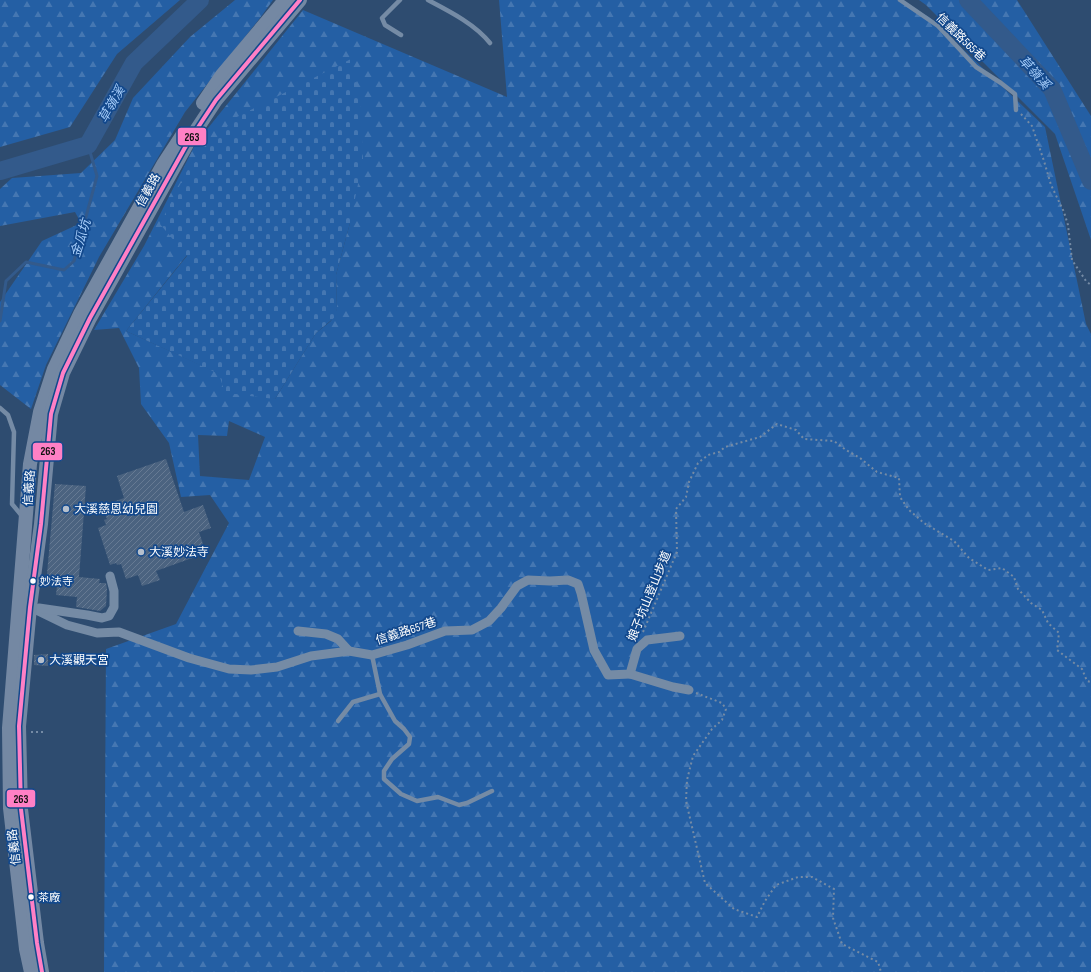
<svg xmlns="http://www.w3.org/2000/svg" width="1091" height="972" viewBox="0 0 1091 972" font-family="'Sofia Sans Condensed','Noto Sans TC',sans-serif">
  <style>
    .forest { fill: url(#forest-firs); fill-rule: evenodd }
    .cemetery { fill: url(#cemetery-stones) }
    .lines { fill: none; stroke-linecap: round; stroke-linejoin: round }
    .stream { stroke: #335a8b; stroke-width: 3 }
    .river { stroke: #335a8b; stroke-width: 18 }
    .building { fill: url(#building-hatch) }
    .path { stroke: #758ba5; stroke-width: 2; stroke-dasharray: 2 3; stroke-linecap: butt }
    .service { stroke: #758ba5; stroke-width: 4.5 }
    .minor { stroke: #758ba5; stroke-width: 9 }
    .primary { stroke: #7488a3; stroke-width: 14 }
    .bus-1-casing { stroke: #12488c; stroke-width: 7 }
    .bus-1 { stroke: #ff80c5; stroke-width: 4 }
    .poi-dot { fill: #b6c0cd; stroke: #12488c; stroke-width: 1.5 }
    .bus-dot { fill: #fff; stroke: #12488c; stroke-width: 1.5 }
    .labels { text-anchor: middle; stroke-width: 3.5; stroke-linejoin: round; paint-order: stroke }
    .bus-label { font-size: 11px; fill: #fff; stroke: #12488c; text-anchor: start }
    .street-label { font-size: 12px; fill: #fff; stroke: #12488c }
    .poi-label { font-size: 12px; fill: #fff; stroke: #12488c; text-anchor: start }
    .water-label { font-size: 13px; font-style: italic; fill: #a5ccf9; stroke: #12488c }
    .line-badge { stroke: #12488c; stroke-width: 1.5 }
    .pale-badge-label { font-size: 11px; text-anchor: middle; font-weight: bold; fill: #111 }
  </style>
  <defs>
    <pattern id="forest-firs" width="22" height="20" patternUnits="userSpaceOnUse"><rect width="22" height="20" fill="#245fa4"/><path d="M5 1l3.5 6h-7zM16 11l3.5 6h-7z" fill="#4577b2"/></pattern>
    <pattern id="cemetery-stones" width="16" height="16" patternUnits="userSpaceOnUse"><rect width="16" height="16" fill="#245fa4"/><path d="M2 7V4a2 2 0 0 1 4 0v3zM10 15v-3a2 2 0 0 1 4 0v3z" fill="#4577b2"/></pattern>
    <pattern id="building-hatch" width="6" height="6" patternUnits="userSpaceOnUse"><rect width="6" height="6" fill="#4b6380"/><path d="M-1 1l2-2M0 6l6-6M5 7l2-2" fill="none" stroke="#667a93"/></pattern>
  </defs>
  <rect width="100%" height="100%" fill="#2e4c70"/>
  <g class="forest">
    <path d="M 0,0 L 180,0 L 117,54 L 70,127 L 0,147 Z"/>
    <path d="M 235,0 L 273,0 L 260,18 L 185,112 L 99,257 L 46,365 L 31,409 L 0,385 L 0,302 L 42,241 L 81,223 L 75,212 L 0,226 L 0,189 L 12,178 L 81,173 L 115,140 L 133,98 L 190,37 Z"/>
    <path d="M 499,0 L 898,0 L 929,17 L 1045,127 L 1086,324 L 1091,334 L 1091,972 L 104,972 L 106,649 L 176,624 L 229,523 L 210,495 L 181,497 L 169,443 L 141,404 L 139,368 L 119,328 L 94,330 L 144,246 L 196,143 L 303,10 L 507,97 ZM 350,223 L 336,275 L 337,309 L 331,321 L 316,333 L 275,399 L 126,331 L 187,255 ZM 229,421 L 265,437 L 249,480 L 200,476 L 198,435 L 227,436 Z"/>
    <path d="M 919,0 L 1017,0 L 1091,116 L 1091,240 L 1055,134 L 926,5 Z"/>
  </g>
  <path class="cemetery" d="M 351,59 L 360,99 L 363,160 L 350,223 L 336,275 L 337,309 L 335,317 L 316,333 L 275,399 L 225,393 L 219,374 L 126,331 L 187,256 L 160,224 L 187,171 L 235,118 Z"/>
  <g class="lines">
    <path class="stream" d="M 0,321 L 6,281 L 26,262 L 64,270 L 74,261 L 97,176 L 88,145"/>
    <g class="river">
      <path d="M 968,0 L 1052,89 L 1091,181"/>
      <path d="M 0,171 L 88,145 L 134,63 L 200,0"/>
    </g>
  </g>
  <g class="building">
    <path d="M 166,459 L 184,512 L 203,505 L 211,528 L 199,532 L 206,553 L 156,571 L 160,580 L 142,586 L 138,575 L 126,579 L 121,564 L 117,565 L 116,563 L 110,565 L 98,528 L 106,525 L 104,520 L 107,519 L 102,506 L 124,498 L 117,476 Z"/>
    <path d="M 55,484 L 86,486 L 79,577 L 100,579 L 99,583 L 106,583 L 107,589 L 106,606 L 100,611 L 76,607 L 77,597 L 56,595 L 57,586 L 46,585 Z"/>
    <path d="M 48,654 L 48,666 L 34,665 L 34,655 Z"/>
  </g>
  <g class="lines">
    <g class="path">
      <path d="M 1021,114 L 1032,126 L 1044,161 L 1051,185 L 1064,212 L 1068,225 L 1072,260 L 1086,281 L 1091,285"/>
      <path d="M 643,632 L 677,552 L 676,509 L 686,497 L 689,482 L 698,463 L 708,455 L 719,452 L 725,447 L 760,437 L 777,424 L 796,430 L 804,439 L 834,441 L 846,450 L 860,458 L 877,472 L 899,478 L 900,497 L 909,510 L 924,523 L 954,541 L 969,558 L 988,570 L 1002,568 L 1014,577 L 1018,589 L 1031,603 L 1042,610 L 1048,623 L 1059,633 L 1057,650 L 1082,669 L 1087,681 L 1091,682"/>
      <path d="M 696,693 L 722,703 L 726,709 L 722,720 L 712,729 L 693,756 L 687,780 L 686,801 L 705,883 L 734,909 L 757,917 L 765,901 L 776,885 L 798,877 L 812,877 L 834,889 L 833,918 L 842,944 L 878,962 L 881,972"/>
      <path d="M 31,732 L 45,732"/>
    </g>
    <g class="service">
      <path d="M 400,0 L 382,18 L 385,25 L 401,35"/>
      <path d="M 428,0 C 449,11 475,24 490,43"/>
      <path d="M 900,0 L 938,26 L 976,67 L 1001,83 L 1015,94 L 1016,110"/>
      <path d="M 0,408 L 8,415 L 14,432 L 12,504 L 22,516"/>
      <path d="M 372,655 L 380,694 L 395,721 L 404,729 L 410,737 L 409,744 L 392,759 L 384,771 L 384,779 L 401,794 L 417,801 L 438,797 L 459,805 L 467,803 L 492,791"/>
      <path d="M 338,721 L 353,702 L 380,694"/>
    </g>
    <g class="minor">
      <path d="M 26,607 L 30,607 L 67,625 L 97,633 L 119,632 L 189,658 L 229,669 L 251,670 L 277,667 L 311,656 L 349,651 L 372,655 L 407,645 L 445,631 L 472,630 L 489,621 L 501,608 L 517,586 L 528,580 L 550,581 L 568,580 L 578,584 L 581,593 L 594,650 L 608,675 L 630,674 L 637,649 L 647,640 L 680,636"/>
      <path d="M 39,608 L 87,615 L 102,618 L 109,616 L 114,607 L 114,591 L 110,576"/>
      <path d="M 298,631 L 326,634 L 338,639 L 349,651"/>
      <path d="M 630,674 L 673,687 L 689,690"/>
    </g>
    <g class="primary">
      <path d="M 203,103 L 222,75 L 285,0"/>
      <path d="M 31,972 L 26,949 L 10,808 L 9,728 L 30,464 L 40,412 L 54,369 L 80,314 L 164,163 L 183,134"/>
      <path d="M 42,972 L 37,943 L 21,809 L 19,726 L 30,607 L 41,524 L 51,414 L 63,373 L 90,318 L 187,144 L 216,100 L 300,0"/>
    </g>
    <defs>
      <path id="bus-1" d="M 42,972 L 37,943 L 21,809 L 19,726 L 30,607 L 41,524 L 51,414 L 63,373 L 90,318 L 187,144 L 216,100 L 300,0"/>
    </defs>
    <use href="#bus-1" class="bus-1-casing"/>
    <use href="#bus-1" class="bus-1"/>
  </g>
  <g class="poi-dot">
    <circle cx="66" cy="509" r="4"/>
    <circle cx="141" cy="552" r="4"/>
    <circle cx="41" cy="660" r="4"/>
  </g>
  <g class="bus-dot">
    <circle cx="33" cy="581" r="3.5"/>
    <circle cx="31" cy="897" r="3.5"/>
  </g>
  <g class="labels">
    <g class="bus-label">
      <text x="40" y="585">妙法寺</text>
      <text x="38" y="901">茶廠</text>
    </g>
    <g class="street-label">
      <text transform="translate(961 37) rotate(44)" y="4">信義路565巷</text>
      <text transform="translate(148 190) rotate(-61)" y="4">信義路</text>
      <text transform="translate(29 488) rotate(-86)" y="4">信義路</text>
      <text transform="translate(649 596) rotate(-68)" y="4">娘子坑山登山步道</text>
      <text transform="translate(406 631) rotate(-18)" y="4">信義路657巷</text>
      <text transform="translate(14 847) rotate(-97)" y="4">信義路</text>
    </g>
    <g class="poi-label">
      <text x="74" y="513">大溪慈恩幼兒園</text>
      <text x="149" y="556">大溪妙法寺</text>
      <text x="49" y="664">大溪觀天宮</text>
    </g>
    <g class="water-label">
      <text transform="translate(1035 72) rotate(48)" y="5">草嶺溪</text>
      <text transform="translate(111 104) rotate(-60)" y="5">草嶺溪</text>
      <text transform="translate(80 238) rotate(-73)" y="5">金瓜坑</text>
    </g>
  </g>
  <g class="line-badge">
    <rect x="177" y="127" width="30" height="19" rx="4" fill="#ff80c5"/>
    <rect x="32" y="442" width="31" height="19" rx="4" fill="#ff80c5"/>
    <rect x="6" y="789" width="30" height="19" rx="4" fill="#ff80c5"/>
  </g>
  <g class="pale-badge-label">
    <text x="192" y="141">263</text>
    <text x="48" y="455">263</text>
    <text x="21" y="803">263</text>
  </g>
</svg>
